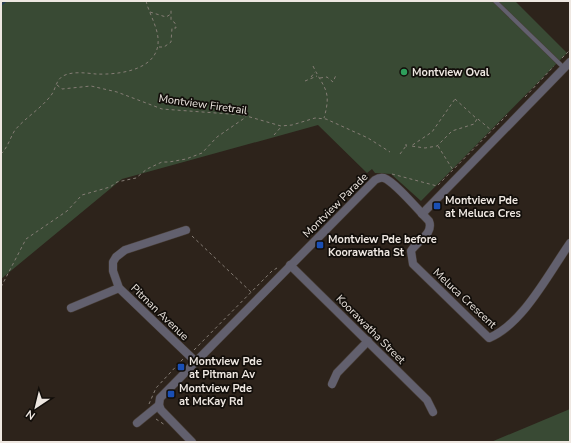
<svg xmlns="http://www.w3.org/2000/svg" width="571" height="443" viewBox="0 0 571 443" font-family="'Nunito Sans',sans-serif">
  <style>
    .green { fill: #394a34 }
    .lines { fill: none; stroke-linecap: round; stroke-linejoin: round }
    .stream { stroke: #263c54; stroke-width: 2 }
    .lane-casing { stroke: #483e37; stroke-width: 5 }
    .street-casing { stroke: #483e37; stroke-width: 9 }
    .path { stroke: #857d75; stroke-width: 1; stroke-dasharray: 3 3; stroke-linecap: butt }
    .lane { stroke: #62606e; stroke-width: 4 }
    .street { stroke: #62606e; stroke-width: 8 }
    .leisure-dot { fill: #2e9e5b; stroke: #120e0a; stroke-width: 1.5 }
    .transit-dot { fill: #1a4fb4; stroke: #120e0a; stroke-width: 1.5 }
    .labels { text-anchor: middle; stroke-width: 3.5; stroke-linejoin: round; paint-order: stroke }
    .poi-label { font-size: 11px; font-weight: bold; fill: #eee7e1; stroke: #120e0a; text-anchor: start }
    .street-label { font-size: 11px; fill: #eee7e1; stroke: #120e0a }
  </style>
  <rect width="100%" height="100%" fill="#2d231b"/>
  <g class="green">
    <path d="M 1,1 L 515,1 L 567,53 L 421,201 L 391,174 L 375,173 L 372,169 L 367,173 L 318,125 L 122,179 L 1,279 Z"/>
    <path d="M 570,409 L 570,442 L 491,442 Z"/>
  </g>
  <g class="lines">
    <path class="stream" d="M 1,5 L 6,1"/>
    <defs>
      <path id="lane" d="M 495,1 L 564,68"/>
      <g id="street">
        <path d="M 422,214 L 570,62"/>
        <path d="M 186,230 L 125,250 L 116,257 L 113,262 L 113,271 L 119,288 L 195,361"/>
        <path d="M 290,265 L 427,400 L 433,412"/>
        <path d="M 71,308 L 119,288"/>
        <path d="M 332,384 L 337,373 L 368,341"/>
        <path d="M 159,405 L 161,410 L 192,442"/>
        <path d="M 137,423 L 159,405 L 160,398 L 163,395 L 375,180 C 378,178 380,177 384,178 C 395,182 419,211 429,221 C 434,234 417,241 411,251 L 413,264 L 489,338 C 523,324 549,273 570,243"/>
      </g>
    </defs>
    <use href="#lane" class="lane-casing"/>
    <use href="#street" class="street-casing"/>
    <g class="path">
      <path d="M 150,12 L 166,17 L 171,14"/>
      <path d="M 159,47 L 164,47 L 171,42 L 172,28 L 176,28 L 175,23 L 171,20 L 171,10"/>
      <path d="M 562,58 L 570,50"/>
      <path d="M 313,66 C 324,89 332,90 324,118"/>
      <path d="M 311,77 L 315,72"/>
      <path d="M 320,78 L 327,77 L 333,82 L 336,75"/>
      <path d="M 305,81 L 317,76"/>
      <path d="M 57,85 L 62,89 L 91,86 L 117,92 L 162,109 L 243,115 L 281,126 L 292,125 L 315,118 L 326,119 L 368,138 L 390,152"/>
      <path d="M 525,97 L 554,66"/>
      <path d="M 455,99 L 477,119 L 474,124 L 452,131 L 437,146 L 425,148 L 411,146 L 432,132 Z"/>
      <path d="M 478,119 L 491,130"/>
      <path d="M 274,135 L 281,127"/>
      <path d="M 406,144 L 406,146 L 410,146"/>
      <path d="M 438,146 L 453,170"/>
      <path d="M 1,154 C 8,147 10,138 15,130 C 26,117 42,108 52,94 C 56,88 56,80 63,76 C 72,71 86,73 96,74 C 119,75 161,70 158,38 C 157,26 149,13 146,1"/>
      <path d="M 400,154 L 406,146"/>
      <path d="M 392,174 L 437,186 L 507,115"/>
      <path d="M 192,236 L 251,292"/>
      <path d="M 1,287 L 26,239 L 67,211 L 82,195 L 110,187 L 117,182 L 136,178 L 147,169 L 162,162 L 169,162 L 186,159 L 202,153 L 217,137 L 246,117"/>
      <path d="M 194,350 L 272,271 L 277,268"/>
      <path d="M 149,404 L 156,388 L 183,359"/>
      <path d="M 156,419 L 165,425"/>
    </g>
    <use href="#lane" class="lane"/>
    <use href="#street" class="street"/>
  </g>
  <circle class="leisure-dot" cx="404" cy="72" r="4"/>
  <g class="transit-dot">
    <rect x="433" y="202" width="8" height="8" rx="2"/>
    <rect x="316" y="241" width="8" height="8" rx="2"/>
    <rect x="177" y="363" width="8" height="8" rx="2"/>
    <rect x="167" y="390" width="8" height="8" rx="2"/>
  </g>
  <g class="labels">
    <g class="poi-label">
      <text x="412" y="76">Montview Oval</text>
      <text x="445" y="204">Montview Pde<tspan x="445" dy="13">at Meluca Cres</tspan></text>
      <text x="328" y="243">Montview Pde before<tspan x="328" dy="13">Koorawatha St</tspan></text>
      <text x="189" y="365">Montview Pde<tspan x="189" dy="13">at Pitman Av</tspan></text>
      <text x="179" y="392">Montview Pde<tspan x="179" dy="13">at McKay Rd</tspan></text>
    </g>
    <g class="street-label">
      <text transform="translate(203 104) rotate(8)" y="4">Montview Firetrail</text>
      <text transform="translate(335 205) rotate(-45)" y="4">Montview Parade</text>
      <text transform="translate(465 298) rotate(43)" y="4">Meluca Crescent</text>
      <text transform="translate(160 312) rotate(44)" y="4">Pitman Avenue</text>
      <text transform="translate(371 329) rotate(45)" y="4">Koorawatha Street</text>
    </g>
  </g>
  <rect width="571" height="443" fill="none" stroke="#eee7e1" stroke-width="4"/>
  <g transform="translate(36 407) rotate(215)" stroke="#120e0a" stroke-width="3" paint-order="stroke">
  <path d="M0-3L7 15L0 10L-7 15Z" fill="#eee7e1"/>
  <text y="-6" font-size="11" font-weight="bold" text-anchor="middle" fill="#eee7e1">N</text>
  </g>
</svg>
